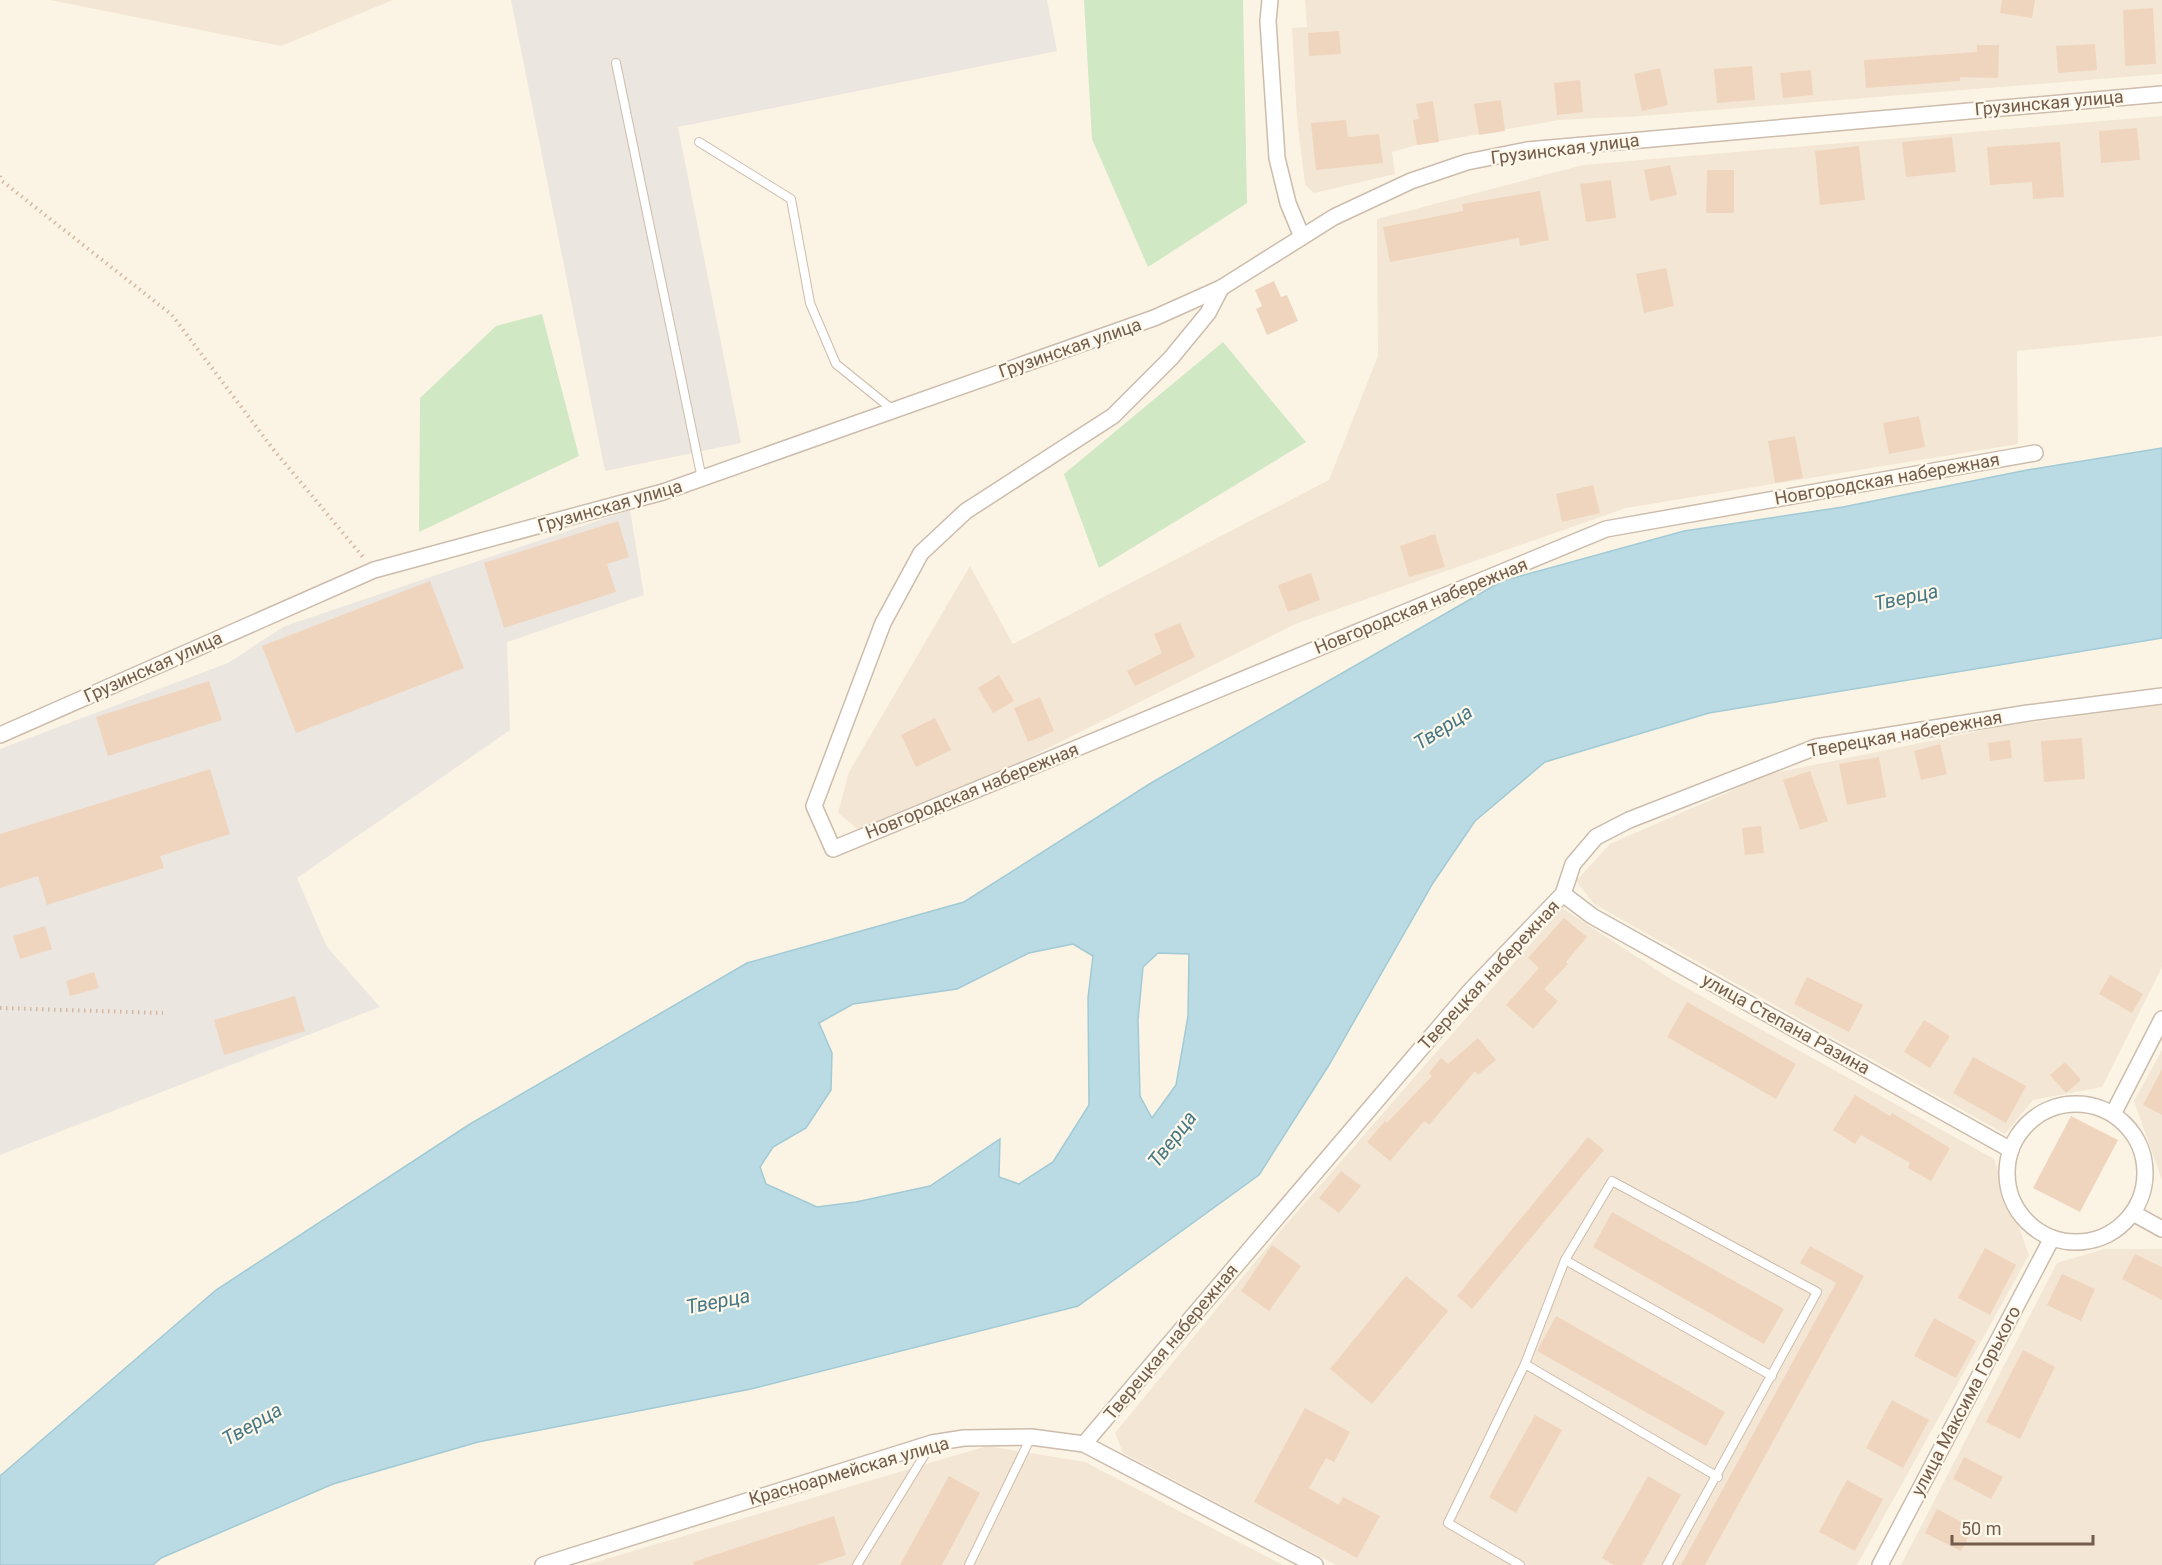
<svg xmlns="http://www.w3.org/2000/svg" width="2162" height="1565" viewBox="0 0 2162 1565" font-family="Roboto,sans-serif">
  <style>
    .residential { fill: #f3e6d4 }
    .industrial { fill: #ebe6df }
    .green { fill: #d1e8c4 }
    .water { fill: #badbe4; stroke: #a1cad5; stroke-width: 1.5; fill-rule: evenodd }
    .building { fill: #f0d5be }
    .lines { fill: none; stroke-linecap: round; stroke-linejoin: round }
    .lane-casing { stroke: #ccbcac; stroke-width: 10 }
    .street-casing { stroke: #ccbcac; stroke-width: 18 }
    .path { stroke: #d4b8a1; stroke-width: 4; stroke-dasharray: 1.5 4.5; stroke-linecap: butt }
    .lane { stroke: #fff; stroke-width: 8 }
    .street { stroke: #fff; stroke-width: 15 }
    .labels { text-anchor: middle; stroke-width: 4.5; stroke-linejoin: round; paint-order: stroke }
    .street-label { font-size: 18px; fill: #735c4b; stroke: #fef8eb }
    .water-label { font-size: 20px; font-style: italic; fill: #467785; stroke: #fef8eb }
  </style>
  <rect width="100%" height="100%" fill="#fbf4e5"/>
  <g class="residential">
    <path d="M 50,0 L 393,0 L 281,46 Z"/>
    <path d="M 1305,0 L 2162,0 L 2162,74 L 1641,116 L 1559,120 L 1417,145 L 1392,152 L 1395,174 L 1314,193 L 1305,184 L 1297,118 L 1292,28 L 1307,27 Z"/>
    <path d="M 2162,116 L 2162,336 L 2017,351 L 2018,444 L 1626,508 L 1295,624 L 869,838 L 838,813 L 849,772 L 970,566 L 1013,644 L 1329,480 L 1378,356 L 1377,219 L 1583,165 Z"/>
    <path d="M 2162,705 L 2162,967 L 2102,1087 L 2033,1100 L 2005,1134 L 1594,904 L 1576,881 L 1610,844 L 1770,774 L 2003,726 Z"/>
    <path d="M 1562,908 L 1674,981 L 1994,1159 L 2029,1255 L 1857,1565 L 1336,1565 L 1123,1453 L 1115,1433 L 1283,1228 Z"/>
    <path d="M 2162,1050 L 2162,1180 L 2134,1101 Z"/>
    <path d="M 2104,1249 L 2162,1249 L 2162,1565 L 1901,1565 L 2057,1263 Z"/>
    <path d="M 987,1446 L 1085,1462 L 1283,1565 L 586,1565 Z"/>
  </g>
  <g class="industrial">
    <path d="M 511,0 L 1047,0 L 1057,51 L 678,127 L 741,443 L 605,471 Z"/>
    <path d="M 630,510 L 644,595 L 507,642 L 510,730 L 297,878 L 327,947 L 380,1007 L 0,1155 L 0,749 L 228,663 L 285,626 Z"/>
  </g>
  <g class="green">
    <path d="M 1084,0 L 1243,0 L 1247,203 L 1148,267 L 1092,139 Z"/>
    <path d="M 542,314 L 579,456 L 419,532 L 420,398 L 496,326 Z"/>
    <path d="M 1223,342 L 1306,442 L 1099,568 L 1064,474 Z"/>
  </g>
  <path class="water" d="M 2162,448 L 2162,638 L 1709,713 L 1545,762 L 1475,821 L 1433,883 L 1329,1065 L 1259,1175 L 1078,1306 L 751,1389 L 478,1442 L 333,1484 L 161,1558 L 153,1565 L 0,1565 L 0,1476 L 216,1290 L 470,1124 L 747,963 L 964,902 L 1151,783 L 1502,581 L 1684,531 L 1843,507 L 2027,470 ZM 1073,944 L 1093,956 L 1088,998 L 1089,1105 L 1053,1162 L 1019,1184 L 999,1177 L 1000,1139 L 930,1186 L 856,1202 L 817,1207 L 766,1184 L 760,1167 L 773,1147 L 806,1128 L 831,1090 L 832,1053 L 819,1023 L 853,1004 L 957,989 L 1029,953 ZM 1158,953 L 1189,954 L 1188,1016 L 1176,1085 L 1152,1118 L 1140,1096 L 1138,1020 L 1143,967 Z"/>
  <g class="building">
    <path d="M 2002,0 L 2035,0 L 2032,18 L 2000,13 Z"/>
    <path d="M 2153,8 L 2156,64 L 2125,66 L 2123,10 Z"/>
    <path d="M 1339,31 L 1341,54 L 1309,56 L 1308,33 Z"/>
    <path d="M 2095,44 L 2097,70 L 2058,73 L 2056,46 Z"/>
    <path d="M 1977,45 L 1999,45 L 1998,78 L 1960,77 L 1960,81 L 1866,88 L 1864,60 L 1977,52 Z"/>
    <path d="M 1752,66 L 1755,100 L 1717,103 L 1714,69 Z"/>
    <path d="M 1660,68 L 1668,105 L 1642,111 L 1634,74 Z"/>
    <path d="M 1811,70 L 1813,95 L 1783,98 L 1780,73 Z"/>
    <path d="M 1580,80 L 1583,112 L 1557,115 L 1554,83 Z"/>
    <path d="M 1501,100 L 1505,131 L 1479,135 L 1474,104 Z"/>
    <path d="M 1433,101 L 1439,142 L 1417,145 L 1413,120 L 1419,119 L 1416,104 Z"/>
    <path d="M 1346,120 L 1348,137 L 1379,134 L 1383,163 L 1316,170 L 1311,123 Z"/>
    <path d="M 2137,128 L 2140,160 L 2101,163 L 2099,131 Z"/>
    <path d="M 1952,137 L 1956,172 L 1906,177 L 1902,142 Z"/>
    <path d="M 2060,142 L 2064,197 L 2033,199 L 2032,182 L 1990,185 L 1987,147 Z"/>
    <path d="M 1859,146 L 1865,200 L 1820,205 L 1815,151 Z"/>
    <path d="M 1670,165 L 1677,195 L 1650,201 L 1644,170 Z"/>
    <path d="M 1707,170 L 1734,170 L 1734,213 L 1706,213 Z"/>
    <path d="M 1611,180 L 1616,218 L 1586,222 L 1580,184 Z"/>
    <path d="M 1540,191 L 1549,240 L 1520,246 L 1519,238 L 1390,262 L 1383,227 L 1463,211 L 1462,204 Z"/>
    <path d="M 1666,268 L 1674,306 L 1644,313 L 1636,274 Z"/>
    <path d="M 1274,281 L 1281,297 L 1287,295 L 1298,321 L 1267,335 L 1256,309 L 1262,306 L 1255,290 Z"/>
    <path d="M 1919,416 L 1925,447 L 1889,454 L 1883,423 Z"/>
    <path d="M 1795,436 L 1803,478 L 1775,483 L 1768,441 Z"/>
    <path d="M 1593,485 L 1600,513 L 1562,522 L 1556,494 Z"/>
    <path d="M 618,521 L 629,557 L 607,564 L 616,592 L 504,628 L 484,563 Z"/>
    <path d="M 1435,534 L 1445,567 L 1409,577 L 1400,546 Z"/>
    <path d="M 1311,573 L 1320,600 L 1288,612 L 1278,585 Z"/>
    <path d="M 430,581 L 464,668 L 296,733 L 262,646 Z"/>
    <path d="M 1180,623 L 1195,657 L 1135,686 L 1127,671 L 1162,653 L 1154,634 Z"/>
    <path d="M 999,675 L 1014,701 L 993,713 L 978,688 Z"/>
    <path d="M 209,681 L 222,720 L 108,756 L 96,717 Z"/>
    <path d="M 1040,697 L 1054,731 L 1028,742 L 1014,708 Z"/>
    <path d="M 935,718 L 951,750 L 916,767 L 901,735 Z"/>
    <path d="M 2082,738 L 2085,779 L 2044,782 L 2041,741 Z"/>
    <path d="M 2010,740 L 2012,758 L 1990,761 L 1988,743 Z"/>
    <path d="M 1940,744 L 1947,774 L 1921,780 L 1914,751 Z"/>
    <path d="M 1879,757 L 1886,797 L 1847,805 L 1839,764 Z"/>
    <path d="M 210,769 L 230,834 L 160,856 L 164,868 L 47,905 L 38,876 L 0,888 L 0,834 Z"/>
    <path d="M 1810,771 L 1828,821 L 1800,830 L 1783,780 Z"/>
    <path d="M 1761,826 L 1764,853 L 1745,855 L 1742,828 Z"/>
    <path d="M 1564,918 L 1587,937 L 1566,962 L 1568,964 L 1544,989 L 1558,1001 L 1533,1029 L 1506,1005 L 1539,968 L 1528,958 Z"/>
    <path d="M 45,926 L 52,949 L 20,959 L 13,936 Z"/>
    <path d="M 94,972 L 99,988 L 70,996 L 66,981 Z"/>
    <path d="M 2110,975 L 2143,994 L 2132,1013 L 2099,994 Z"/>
    <path d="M 1807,977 L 1863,1005 L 1849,1032 L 1794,1004 Z"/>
    <path d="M 295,996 L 305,1031 L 224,1055 L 214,1020 Z"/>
    <path d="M 1687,1002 L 1796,1064 L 1776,1099 L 1667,1037 Z"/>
    <path d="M 1924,1020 L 1950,1036 L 1930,1068 L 1904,1052 Z"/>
    <path d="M 1478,1038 L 1496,1060 L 1478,1075 L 1475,1071 L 1429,1125 L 1424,1121 L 1390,1161 L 1367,1142 L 1385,1121 L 1387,1123 L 1432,1076 L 1429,1073 L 1441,1058 L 1448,1064 Z"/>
    <path d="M 1973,1057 L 2026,1086 L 2006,1123 L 1953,1093 Z"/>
    <path d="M 2065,1062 L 2081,1080 L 2066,1093 L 2050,1075 Z"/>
    <path d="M 2162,1069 L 2162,1115 L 2143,1105 Z"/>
    <path d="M 1855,1095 L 1890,1116 L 1892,1113 L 1950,1148 L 1931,1181 L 1908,1168 L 1910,1163 L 1861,1135 L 1855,1144 L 1833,1130 Z"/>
    <path d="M 2071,1116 L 2118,1140 L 2080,1212 L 2033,1188 Z"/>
    <path d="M 1588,1137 L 1604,1150 L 1472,1309 L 1457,1296 Z"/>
    <path d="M 1341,1171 L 1361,1186 L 1339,1213 L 1319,1198 Z"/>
    <path d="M 1612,1212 L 1784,1309 L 1764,1344 L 1593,1247 Z"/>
    <path d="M 1272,1245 L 1301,1266 L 1269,1311 L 1241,1291 Z"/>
    <path d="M 1810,1246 L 1864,1276 L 1705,1565 L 1681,1565 L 1836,1283 L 1800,1263 Z"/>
    <path d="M 1985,1248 L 2016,1265 L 1990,1315 L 1958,1298 Z"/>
    <path d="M 2135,1254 L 2162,1267 L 2162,1300 L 2122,1279 Z"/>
    <path d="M 2062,1274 L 2095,1289 L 2081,1321 L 2047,1305 Z"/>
    <path d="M 1406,1276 L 1448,1311 L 1372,1404 L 1330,1369 Z"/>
    <path d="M 1556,1316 L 1725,1412 L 1706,1446 L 1537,1351 Z"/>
    <path d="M 1934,1318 L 1976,1341 L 1956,1378 L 1914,1356 Z"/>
    <path d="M 2023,1350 L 2055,1367 L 2020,1439 L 1986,1422 Z"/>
    <path d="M 1892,1400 L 1929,1420 L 1903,1468 L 1866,1448 Z"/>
    <path d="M 1305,1408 L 1350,1432 L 1334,1462 L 1326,1458 L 1309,1488 L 1339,1505 L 1343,1497 L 1380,1516 L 1357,1558 L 1254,1502 Z"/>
    <path d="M 1535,1415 L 1562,1430 L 1516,1513 L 1489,1497 Z"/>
    <path d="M 1964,1457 L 2003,1477 L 1991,1499 L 1953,1479 Z"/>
    <path d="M 949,1476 L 980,1493 L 942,1565 L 900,1565 Z"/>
    <path d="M 1648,1476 L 1681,1495 L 1642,1565 L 1614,1565 L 1602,1558 Z"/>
    <path d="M 1847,1480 L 1883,1499 L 1855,1551 L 1819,1532 Z"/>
    <path d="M 1937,1509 L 1973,1528 L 1961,1551 L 1925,1533 Z"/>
    <path d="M 834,1516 L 846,1555 L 816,1565 L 694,1565 L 693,1562 Z"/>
  </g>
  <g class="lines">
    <defs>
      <g id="lane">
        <path d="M 616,63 L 702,479"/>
        <path d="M 699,142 L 791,199 L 810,303 L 836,364 L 893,410"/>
        <path d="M 1565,1260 L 1772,1376"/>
        <path d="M 1525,1364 L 1565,1260 L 1612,1181 L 1817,1292 L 1667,1565"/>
        <path d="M 857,1565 L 930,1446"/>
        <path d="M 969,1565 L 1031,1437"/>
        <path d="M 1520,1565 L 1448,1523 L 1525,1364 L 1718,1477"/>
      </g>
      <g id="street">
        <path d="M 1270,0 L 1268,21 L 1277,158 L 1288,203 L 1302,237"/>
        <path d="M 1221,288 L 1208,313 L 1171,358 L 1113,416 L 966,511 L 921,553 L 883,623 L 814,806 L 833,849 L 1606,529 L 2035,453"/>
        <path d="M 0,735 L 374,570 L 663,492 L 1154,318 L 1221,288 L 1334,217 L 1411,181 L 1467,162 L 1527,150 L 2162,94"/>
        <path d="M 1563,894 L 1592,916 L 2011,1150"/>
        <circle cx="2076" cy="1173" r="69"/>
        <path d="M 2113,1114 L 2162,1019"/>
        <path d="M 2133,1213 L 2162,1229"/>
        <path d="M 1084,1444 L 1470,991 L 1563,894 L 1573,864 L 1596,837 L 1629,820 L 1816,747 L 2028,713 L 2162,696"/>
        <path d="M 543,1565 L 932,1443 L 964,1438 L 1031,1437 L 1084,1444 L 1315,1565"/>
        <path d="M 1880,1565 L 2052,1238"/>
      </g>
    </defs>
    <use href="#lane" class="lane-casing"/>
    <use href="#street" class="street-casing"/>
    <g class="path">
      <path d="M 0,176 L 2,181 L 172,315 L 273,449 L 363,557"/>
      <path d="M 0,1008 L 163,1013"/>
    </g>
    <use href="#lane" class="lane"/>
    <use href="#street" class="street"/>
  </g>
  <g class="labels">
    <g class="street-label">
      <text transform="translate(2049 103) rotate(-5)" y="6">Грузинская улица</text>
      <text transform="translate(1565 149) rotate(-7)" y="6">Грузинская улица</text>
      <text transform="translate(1070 348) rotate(-19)" y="6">Грузинская улица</text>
      <text transform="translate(1887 479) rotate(-10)" y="6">Новгородская набережная</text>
      <text transform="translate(610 506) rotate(-16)" y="6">Грузинская улица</text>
      <text transform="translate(1421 606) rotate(-22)" y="6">Новгородская набережная</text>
      <text transform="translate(153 667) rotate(-24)" y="6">Грузинская улица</text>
      <text transform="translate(1905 734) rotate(-10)" y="6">Тверецкая набережная</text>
      <text transform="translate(972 791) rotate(-22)" y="6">Новгородская набережная</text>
      <text transform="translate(1489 975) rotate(-47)" y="6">Тверецкая набережная</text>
      <text transform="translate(1786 1024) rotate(29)" y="6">улица Степана Разина</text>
      <text transform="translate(1171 1342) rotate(-50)" y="6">Тверецкая набережная</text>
      <text transform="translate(1966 1401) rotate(-62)" y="6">улица Максима Горького</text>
      <text transform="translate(849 1471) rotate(-16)" y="6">Красноармейская улица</text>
    </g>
    <g class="water-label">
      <text transform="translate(1906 597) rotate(-12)" y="7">Тверца</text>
      <text transform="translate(1443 727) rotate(-33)" y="7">Тверца</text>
      <text transform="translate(1172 1139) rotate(-52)" y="7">Тверца</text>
      <text transform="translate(718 1301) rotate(-11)" y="7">Тверца</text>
      <text transform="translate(252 1424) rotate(-30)" y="7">Тверца</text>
    </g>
  </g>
  <path d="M1952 1535v9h141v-9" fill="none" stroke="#735c4b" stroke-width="3"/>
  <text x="1961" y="1535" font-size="18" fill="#735c4b" stroke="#fef8eb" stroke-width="4.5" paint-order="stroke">50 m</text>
</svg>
